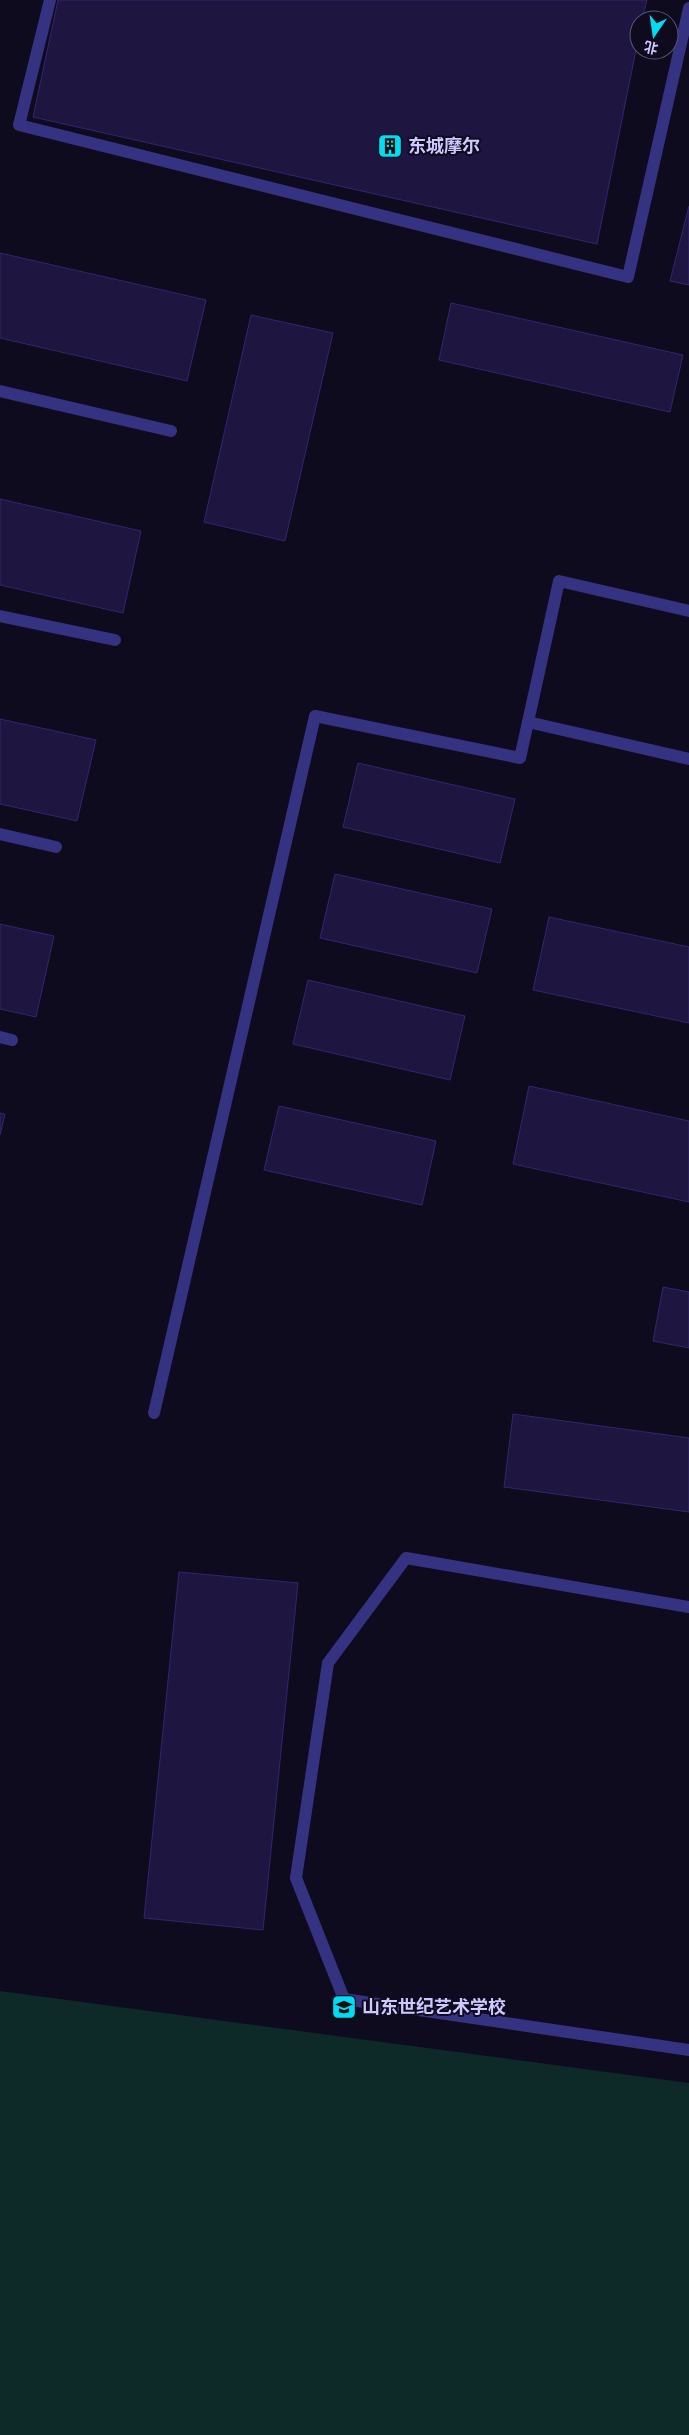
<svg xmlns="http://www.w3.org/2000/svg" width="689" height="2435" viewBox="0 0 689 2435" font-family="'Fira Sans Condensed','Noto Sans SC',sans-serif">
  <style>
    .green { fill: #0d2928 }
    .building { fill: #1e1541; stroke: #34266e }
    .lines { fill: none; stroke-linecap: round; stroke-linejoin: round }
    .minor { stroke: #353281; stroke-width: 12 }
    .labels { text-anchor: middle; stroke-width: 4; stroke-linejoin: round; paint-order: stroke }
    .poi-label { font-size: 18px; font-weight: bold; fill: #cec8ff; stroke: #0e0b1f; text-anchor: start }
  </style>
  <rect width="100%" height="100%" fill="#0e0b1f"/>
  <path class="green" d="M 0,1991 L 689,2083 L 689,2435 L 0,2435 Z"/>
  <g class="building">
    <path d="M 58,0 L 647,0 L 642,20 L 639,20 L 639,35 L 597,244 L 33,117 Z"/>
    <path d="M 689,206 L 689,285 L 670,281 Z"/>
    <path d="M 0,253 L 206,300 L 187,381 L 0,338 Z"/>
    <path d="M 451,303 L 683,355 L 670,412 L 439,360 Z"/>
    <path d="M 251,315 L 333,333 L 285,541 L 204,522 Z"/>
    <path d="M 0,499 L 141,531 L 123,613 L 0,585 Z"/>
    <path d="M 0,719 L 96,740 L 77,821 L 0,804 Z"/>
    <path d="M 358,763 L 515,799 L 500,863 L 343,827 Z"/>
    <path d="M 335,874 L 492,909 L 477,973 L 320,938 Z"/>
    <path d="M 549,917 L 689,947 L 689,1023 L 533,990 Z"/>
    <path d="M 0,924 L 54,936 L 36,1017 L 0,1009 Z"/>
    <path d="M 308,980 L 465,1016 L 450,1080 L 293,1044 Z"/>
    <path d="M 529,1086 L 689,1121 L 689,1202 L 513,1164 Z"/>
    <path d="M 279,1106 L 436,1141 L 422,1205 L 264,1170 Z"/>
    <path d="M 0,1113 L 5,1114 L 0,1135 Z"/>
    <path d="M 663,1287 L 689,1292 L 689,1348 L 653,1341 Z"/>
    <path d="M 513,1414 L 689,1438 L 689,1512 L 504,1487 Z"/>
    <path d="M 179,1572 L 298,1583 L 263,1930 L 144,1918 Z"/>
  </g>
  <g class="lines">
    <g class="minor">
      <path d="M 50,0 L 19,125 L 628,277 L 689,8"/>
      <path d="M 0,391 L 171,431"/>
      <path d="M 0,616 L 115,640"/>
      <path d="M 528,722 L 559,581 L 689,611"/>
      <path d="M 0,834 L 56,847"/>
      <path d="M 0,1037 L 12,1040"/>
      <path d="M 154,1413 L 315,716 L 520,758 L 528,722 L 689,759"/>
      <path d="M 689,1607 L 406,1558 L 328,1663 L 296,1878 L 344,1999 L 689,2050"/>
    </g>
  </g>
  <defs>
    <symbol id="building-square" viewBox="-11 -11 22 22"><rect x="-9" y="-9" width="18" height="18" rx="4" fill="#00ddf3" stroke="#0e0b1f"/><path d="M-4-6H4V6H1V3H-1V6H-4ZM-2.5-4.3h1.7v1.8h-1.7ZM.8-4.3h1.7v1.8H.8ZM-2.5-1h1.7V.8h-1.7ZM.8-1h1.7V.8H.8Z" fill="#111"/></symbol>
    <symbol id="university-square" viewBox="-11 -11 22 22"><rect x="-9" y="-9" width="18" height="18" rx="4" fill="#00ddf3" stroke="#0e0b1f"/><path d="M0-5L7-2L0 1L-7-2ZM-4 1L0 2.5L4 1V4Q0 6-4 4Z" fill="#111"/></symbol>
  </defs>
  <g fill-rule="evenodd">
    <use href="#building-square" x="376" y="132" width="28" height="28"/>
    <use href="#university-square" x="330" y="1993" width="28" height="28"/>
  </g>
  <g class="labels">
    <g class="poi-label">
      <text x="408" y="152">东城摩尔</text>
      <text x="362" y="2013">山东世纪艺术学校</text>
    </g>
  </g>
  <g transform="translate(654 35) rotate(193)"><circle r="24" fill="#0e0b1f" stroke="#5b5779"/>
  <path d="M0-4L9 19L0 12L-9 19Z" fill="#00ddf3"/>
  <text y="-8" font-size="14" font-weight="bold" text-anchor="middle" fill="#cec8ff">北</text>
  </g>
</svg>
